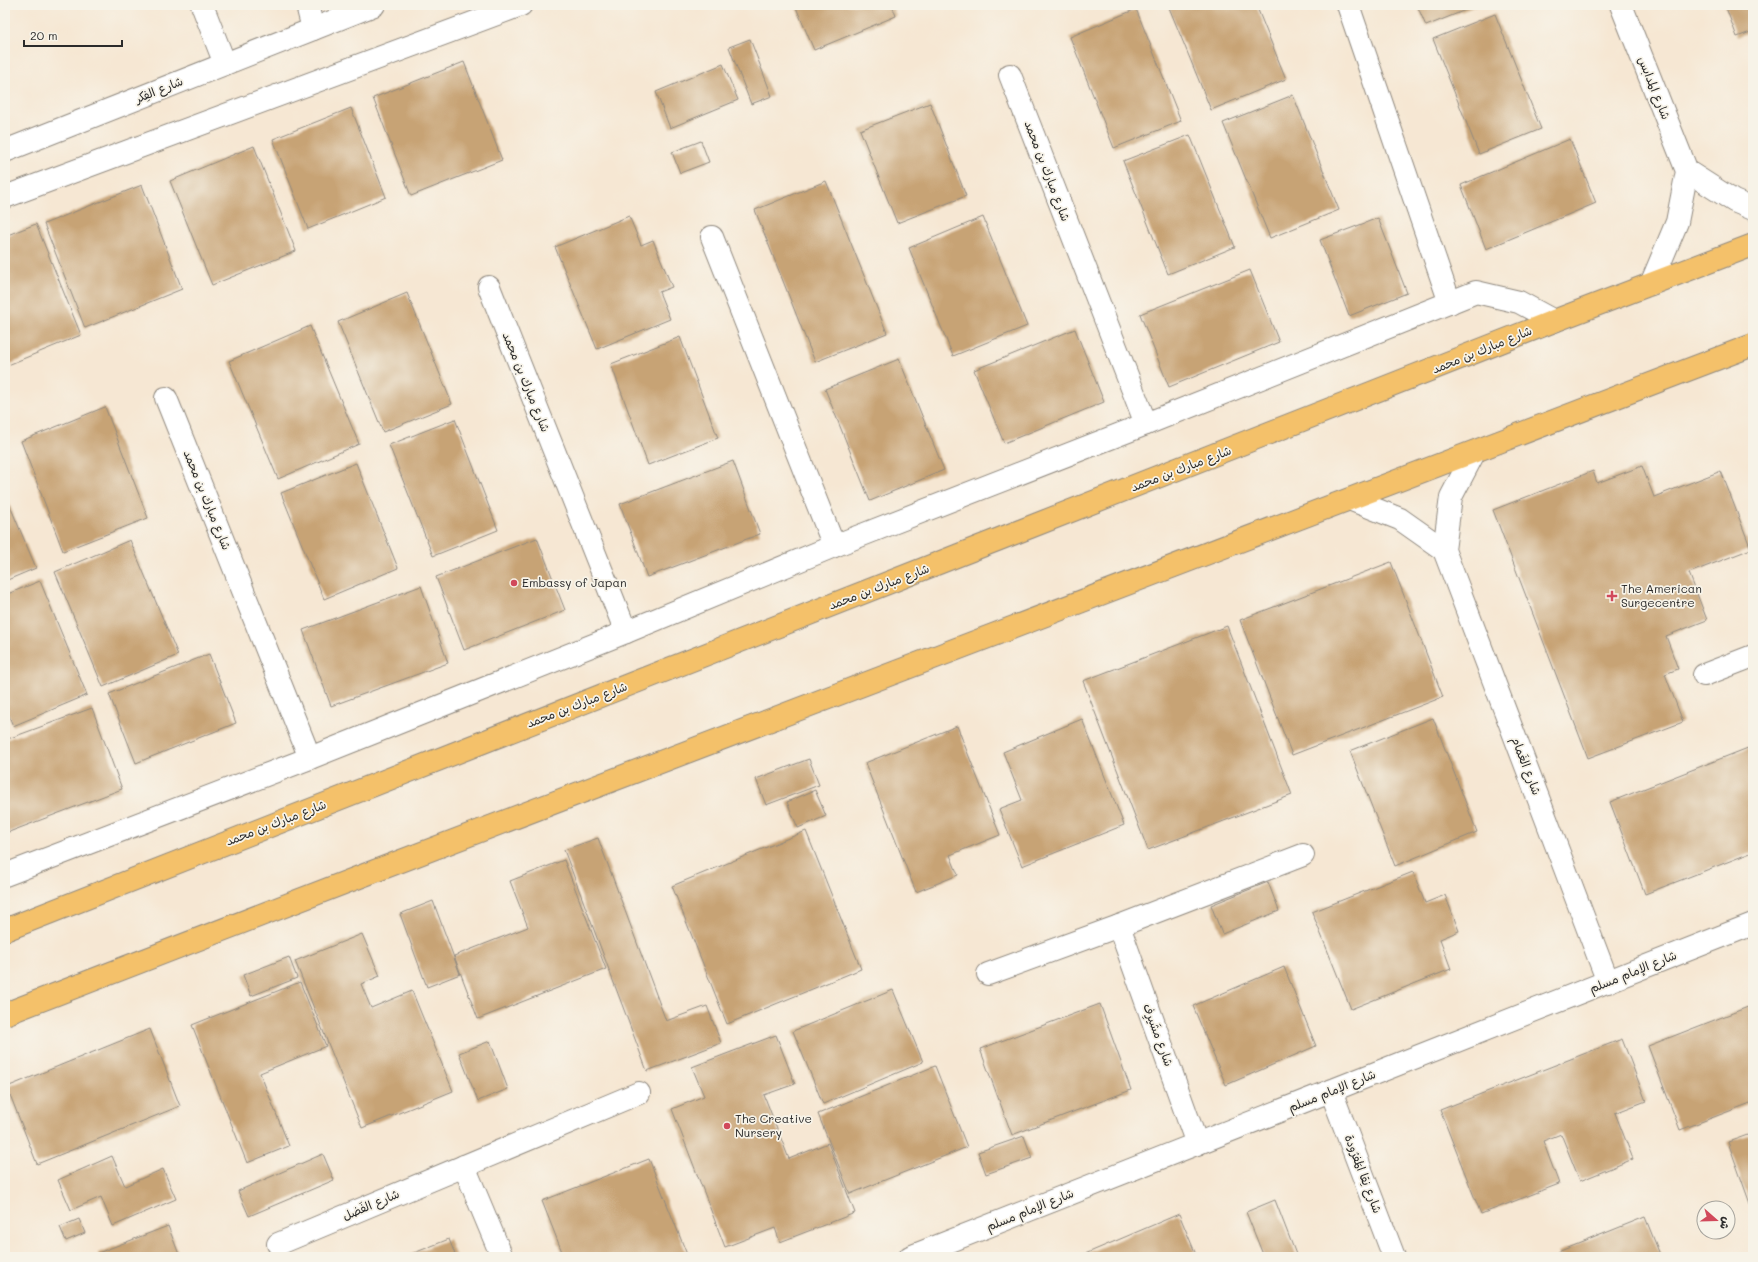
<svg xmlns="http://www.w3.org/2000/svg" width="1758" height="1262" viewBox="0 0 1758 1262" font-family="Mali,'Playpen Sans Arabic',sans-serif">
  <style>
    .building { fill: #c7a375 }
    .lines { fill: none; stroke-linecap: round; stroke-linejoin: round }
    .minor-casing { stroke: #90897f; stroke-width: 24 }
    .major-casing { stroke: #90897f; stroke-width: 24 }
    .minor { stroke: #fff; stroke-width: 22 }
    .major { stroke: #f4c16a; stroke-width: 22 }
    .poi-dot { fill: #d1495b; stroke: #f7f3e8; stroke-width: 1.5 }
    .labels { text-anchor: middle; stroke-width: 3.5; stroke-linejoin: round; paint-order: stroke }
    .street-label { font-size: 12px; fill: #2b2b2b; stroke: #f7f3e8 }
    .poi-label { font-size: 12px; fill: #2b2b2b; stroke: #f7f3e8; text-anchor: start }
  </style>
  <rect width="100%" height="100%" fill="#f7f3e8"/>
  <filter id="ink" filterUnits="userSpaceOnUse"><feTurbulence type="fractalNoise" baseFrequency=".025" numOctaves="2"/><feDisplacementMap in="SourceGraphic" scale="8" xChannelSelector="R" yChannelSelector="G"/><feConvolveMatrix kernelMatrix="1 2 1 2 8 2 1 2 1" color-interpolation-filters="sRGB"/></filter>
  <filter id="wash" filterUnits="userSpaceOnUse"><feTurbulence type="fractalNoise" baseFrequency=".012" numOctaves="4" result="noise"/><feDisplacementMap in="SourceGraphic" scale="16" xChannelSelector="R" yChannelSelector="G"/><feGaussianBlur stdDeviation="0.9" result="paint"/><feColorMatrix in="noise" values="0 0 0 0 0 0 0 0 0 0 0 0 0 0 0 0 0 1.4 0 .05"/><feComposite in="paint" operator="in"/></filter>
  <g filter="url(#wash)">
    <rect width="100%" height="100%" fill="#f6e7d3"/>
    <g id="blocks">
      <g class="building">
        <path d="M 795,5 L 892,5 L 896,16 L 814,50 Z"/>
        <path d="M 1168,5 L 1256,5 L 1286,79 L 1211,110 Z"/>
        <path d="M 1417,5 L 1478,5 L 1426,26 Z"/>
        <path d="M 1725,5 L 1753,5 L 1753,31 L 1737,37 Z"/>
        <path d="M 1136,9 L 1181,121 L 1114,148 L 1070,37 Z"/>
        <path d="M 1495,14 L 1541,129 L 1479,154 L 1433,39 Z"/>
        <path d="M 750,39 L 772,96 L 751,104 L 729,47 Z"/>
        <path d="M 464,62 L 502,160 L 411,196 L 373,98 Z"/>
        <path d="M 723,64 L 738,100 L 670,128 L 656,92 Z"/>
        <path d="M 1293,95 L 1339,210 L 1270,238 L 1223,123 Z"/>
        <path d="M 930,103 L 966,196 L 897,223 L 860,130 Z"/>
        <path d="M 351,108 L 386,197 L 308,229 L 273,139 Z"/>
        <path d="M 1190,135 L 1235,247 L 1168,274 L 1123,161 Z"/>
        <path d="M 1570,139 L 1596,203 L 1486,249 L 1461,185 Z"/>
        <path d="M 701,141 L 709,162 L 680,173 L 672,152 Z"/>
        <path d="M 254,146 L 296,251 L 212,285 L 170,181 Z"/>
        <path d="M 826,181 L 887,333 L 815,362 L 755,210 Z"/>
        <path d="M 142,185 L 182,289 L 85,328 L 44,224 Z"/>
        <path d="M 629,216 L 641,245 L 653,240 L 672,287 L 659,292 L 670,319 L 597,349 L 555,247 Z"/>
        <path d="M 983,217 L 1027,326 L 953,356 L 909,248 Z"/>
        <path d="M 1378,218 L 1407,293 L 1349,316 L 1320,240 Z"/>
        <path d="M 36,224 L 81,335 L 8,365 L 5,358 L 5,236 Z"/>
        <path d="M 1250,270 L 1279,342 L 1169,387 L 1140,314 Z"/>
        <path d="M 407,293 L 452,404 L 383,432 L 338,322 Z"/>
        <path d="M 310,326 L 359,444 L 278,479 L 229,361 Z"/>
        <path d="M 1075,329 L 1104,402 L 1004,443 L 974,370 Z"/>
        <path d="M 680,337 L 718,438 L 648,465 L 611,364 Z"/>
        <path d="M 899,359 L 944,470 L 870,501 L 825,389 Z"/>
        <path d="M 105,407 L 148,518 L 63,551 L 21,441 Z"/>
        <path d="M 455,419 L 498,530 L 433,556 L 389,445 Z"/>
        <path d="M 733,461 L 760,534 L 647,577 L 620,504 Z"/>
        <path d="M 356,463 L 398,568 L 324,599 L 281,493 Z"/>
        <path d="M 1642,466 L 1654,497 L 1721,471 L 1751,549 L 1689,573 L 1707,620 L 1666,636 L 1678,669 L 1665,674 L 1683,722 L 1588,758 L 1493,510 L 1593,471 L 1597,483 Z"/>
        <path d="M 5,494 L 36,568 L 5,581 Z"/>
        <path d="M 537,538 L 565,610 L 464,650 L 436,577 Z"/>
        <path d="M 130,540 L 178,655 L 103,687 L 55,572 Z"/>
        <path d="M 1391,562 L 1443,697 L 1292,755 L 1240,620 Z"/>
        <path d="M 40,581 L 87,695 L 13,726 L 5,706 L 5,595 Z"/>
        <path d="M 421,586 L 448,663 L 331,706 L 303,630 Z"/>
        <path d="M 1227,626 L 1292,795 L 1148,850 L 1083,681 Z"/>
        <path d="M 209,654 L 236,723 L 136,763 L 109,694 Z"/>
        <path d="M 92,708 L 122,789 L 9,832 L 5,822 L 5,740 Z"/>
        <path d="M 1433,718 L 1477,832 L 1395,866 L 1350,751 Z"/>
        <path d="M 1082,719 L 1124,825 L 1022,866 L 999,809 L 1022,800 L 1003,752 Z"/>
        <path d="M 957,726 L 1000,835 L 950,855 L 958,875 L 916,892 L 865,763 Z"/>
        <path d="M 1753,746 L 1753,852 L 1645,894 L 1610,802 Z"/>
        <path d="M 809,759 L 819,785 L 766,805 L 756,779 Z"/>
        <path d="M 815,790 L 826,816 L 798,828 L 787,802 Z"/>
        <path d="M 806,831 L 861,969 L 727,1024 L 672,886 Z"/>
        <path d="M 598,838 L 666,1021 L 707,1006 L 721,1043 L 647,1071 L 564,850 Z"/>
        <path d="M 564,860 L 606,969 L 478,1019 L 454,956 L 528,927 L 510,881 Z"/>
        <path d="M 1413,872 L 1425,903 L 1445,895 L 1459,931 L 1440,939 L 1451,969 L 1351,1009 L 1312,912 Z"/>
        <path d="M 1268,882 L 1279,911 L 1222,934 L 1211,905 Z"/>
        <path d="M 433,901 L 460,974 L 427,987 L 400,914 Z"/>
        <path d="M 362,934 L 380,976 L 361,984 L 371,1008 L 412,991 L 453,1091 L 362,1128 L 295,961 Z"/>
        <path d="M 289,957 L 297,978 L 251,996 L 243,975 Z"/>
        <path d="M 1284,967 L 1316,1046 L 1226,1085 L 1193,1006 Z"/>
        <path d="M 300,982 L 326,1046 L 260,1073 L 289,1146 L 247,1163 L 192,1025 Z"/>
        <path d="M 893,990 L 923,1062 L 823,1104 L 793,1031 Z"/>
        <path d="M 1100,1004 L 1131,1090 L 1012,1135 L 980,1049 Z"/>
        <path d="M 1753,1005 L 1753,1102 L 1680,1130 L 1648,1046 Z"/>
        <path d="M 150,1029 L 180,1106 L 37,1164 L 7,1087 Z"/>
        <path d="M 776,1035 L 795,1084 L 764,1095 L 789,1159 L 828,1143 L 855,1213 L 780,1242 L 775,1228 L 725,1247 L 672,1109 L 704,1096 L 692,1067 Z"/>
        <path d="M 1622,1039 L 1646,1101 L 1615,1113 L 1633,1159 L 1580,1181 L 1561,1134 L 1543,1141 L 1559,1184 L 1481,1214 L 1440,1110 Z"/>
        <path d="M 490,1041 L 508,1089 L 478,1101 L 459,1053 Z"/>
        <path d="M 935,1066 L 967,1147 L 850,1194 L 818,1114 Z"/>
        <path d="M 1753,1133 L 1753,1212 L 1728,1142 Z"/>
        <path d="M 1024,1136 L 1032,1158 L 986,1174 L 978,1152 Z"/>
        <path d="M 323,1154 L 334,1180 L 249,1216 L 238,1191 Z"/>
        <path d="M 112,1156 L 125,1186 L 163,1169 L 176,1199 L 113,1226 L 101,1197 L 71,1210 L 58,1180 Z"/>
        <path d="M 649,1159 L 688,1257 L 564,1257 L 542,1201 Z"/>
        <path d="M 1275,1200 L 1297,1257 L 1264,1257 L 1246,1212 Z"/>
        <path d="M 1179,1214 L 1197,1257 L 1078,1257 Z"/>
        <path d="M 1645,1217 L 1661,1257 L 1560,1257 L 1558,1252 Z"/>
        <path d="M 79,1219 L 85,1233 L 66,1241 L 60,1227 Z"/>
        <path d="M 168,1226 L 180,1257 L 99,1257 L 98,1253 Z"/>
        <path d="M 449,1239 L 456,1257 L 404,1257 Z"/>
      </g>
    </g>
  </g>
  <g filter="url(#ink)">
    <use href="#blocks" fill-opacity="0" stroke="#90897f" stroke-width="1"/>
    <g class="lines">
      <defs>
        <g id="minor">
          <path d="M 202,5 L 225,64"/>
          <path d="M 307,5 L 313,29"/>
          <path d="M 1348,5 L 1450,303"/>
          <path d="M 1621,5 L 1687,171 L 1677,222 L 1651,284"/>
          <path d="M 1010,75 L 1146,424"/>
          <path d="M 5,151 L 374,5"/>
          <path d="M 1687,171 L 1734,201 L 1753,209"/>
          <path d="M 5,197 L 521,5"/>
          <path d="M 712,237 L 834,546"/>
          <path d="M 489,287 L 626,632"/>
          <path d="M 166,398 L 310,758"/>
          <path d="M 1474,453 L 1451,497 L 1444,550 L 1608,982"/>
          <path d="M 1352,500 L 1400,519 L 1444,550"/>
          <path d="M 1704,675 L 1753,656"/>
          <path d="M 5,875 L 310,758 L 626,632 L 834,546 L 1146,424 L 1476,292 L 1519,302 L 1554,321"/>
          <path d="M 1119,926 L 1197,1144"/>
          <path d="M 988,974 L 1119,926 L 1303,855"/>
          <path d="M 1331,1091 L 1394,1257"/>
          <path d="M 464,1166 L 502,1257"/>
          <path d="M 278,1244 L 639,1093"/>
          <path d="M 910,1257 L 1753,924"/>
        </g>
        <g id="major">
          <path d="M 5,930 L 1554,321 L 1753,245"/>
          <path d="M 5,1014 C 586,787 1171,571 1753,345"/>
        </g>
      </defs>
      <use href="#minor" class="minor-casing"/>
      <use href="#major" class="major-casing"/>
      <use href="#minor" class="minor"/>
      <use href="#major" class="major"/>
    </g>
  </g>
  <g class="poi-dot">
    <circle cx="514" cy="583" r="4"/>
    <path d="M1610 590h4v4h4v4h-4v4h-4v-4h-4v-4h4z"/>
    <circle cx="727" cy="1126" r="4"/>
  </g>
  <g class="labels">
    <g class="street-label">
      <text transform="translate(1654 88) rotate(68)" y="4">شارع المدابس</text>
      <text transform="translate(159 90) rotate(-22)" y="4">شارع الفِكر</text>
      <text transform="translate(1047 171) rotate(69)" y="4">شارع مبارك بن محمد</text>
      <text transform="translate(1482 350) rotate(-22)" y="4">شارع مبارك بن محمد</text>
      <text transform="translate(526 382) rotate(68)" y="4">شارع مبارك بن محمد</text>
      <text transform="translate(1181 469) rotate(-21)" y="4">شارع مبارك بن محمد</text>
      <text transform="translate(207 500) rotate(68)" y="4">شارع مبارك بن محمد</text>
      <text transform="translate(879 587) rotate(-21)" y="4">شارع مبارك بن محمد</text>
      <text transform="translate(577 705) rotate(-21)" y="4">شارع مبارك بن محمد</text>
      <text transform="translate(1526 766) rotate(69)" y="4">شارع الغَمام</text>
      <text transform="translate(276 823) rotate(-21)" y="4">شارع مبارك بن محمد</text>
      <text transform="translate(1633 972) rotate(-22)" y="4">شارع الإمام مسلم</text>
      <text transform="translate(1158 1035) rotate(70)" y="4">شارع مشَيرِف</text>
      <text transform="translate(1332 1091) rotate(-22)" y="4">شارع الإمام مسلم</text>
      <text transform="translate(1363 1174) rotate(69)" y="4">شارع نِقا المَفرُودة</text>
      <text transform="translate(371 1205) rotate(-23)" y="4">شارع الفَضل</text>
      <text transform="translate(1030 1210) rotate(-22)" y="4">شارع الإمام مسلم</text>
    </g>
    <g class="poi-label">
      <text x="522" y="587">Embassy of Japan</text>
      <text x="1621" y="593">The American<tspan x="1621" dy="14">Surgecentre</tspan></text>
      <text x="735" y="1123">The Creative<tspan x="735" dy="14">Nursery</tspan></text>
    </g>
  </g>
  <rect width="1758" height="1262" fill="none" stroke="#f7f3e8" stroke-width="20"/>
  <g transform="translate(1716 1220) rotate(110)"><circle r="19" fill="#f7f3e8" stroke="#a5a39c"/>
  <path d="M0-3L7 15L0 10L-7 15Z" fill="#d1495b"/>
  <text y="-6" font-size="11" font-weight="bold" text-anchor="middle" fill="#2b2b2b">ش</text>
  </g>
  <path d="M24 40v6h98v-6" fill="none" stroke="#2b2b2b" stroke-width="2"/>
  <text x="30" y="40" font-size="12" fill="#2b2b2b" stroke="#f7f3e8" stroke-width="3" paint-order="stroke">20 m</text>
</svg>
